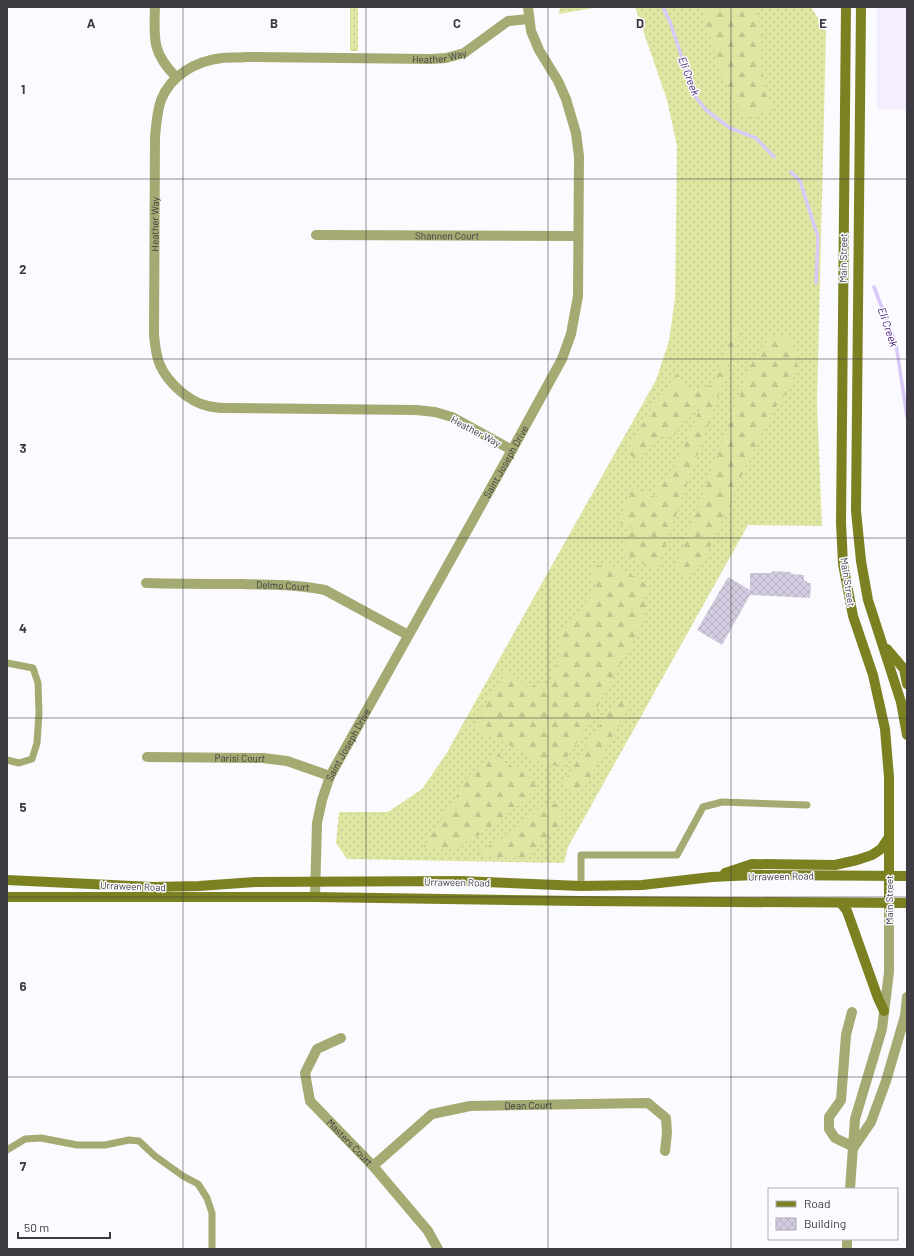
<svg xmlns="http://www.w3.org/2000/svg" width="914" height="1256" viewBox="0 0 914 1256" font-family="Barlow,sans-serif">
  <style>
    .built { fill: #f4eeff }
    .grass { fill: url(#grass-dots) }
    .forest { fill: url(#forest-firs) }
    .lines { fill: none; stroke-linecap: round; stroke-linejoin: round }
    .stream { stroke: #d9c9f8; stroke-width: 3.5 }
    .building { fill: url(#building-cross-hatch) }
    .service { stroke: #a4aa71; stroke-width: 7 }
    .minor { stroke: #a4aa71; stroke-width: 10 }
    .tertiary { stroke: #a4aa71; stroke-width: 10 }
    .secondary { stroke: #7b8121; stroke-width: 10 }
    .grid { fill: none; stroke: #3d3a42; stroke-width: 1; stroke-opacity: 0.55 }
    .labels { text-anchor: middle; stroke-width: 3; stroke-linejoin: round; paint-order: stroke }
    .street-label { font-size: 10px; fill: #3d3a42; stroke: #fbfafe }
    .water-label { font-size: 11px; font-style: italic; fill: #441a72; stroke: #fbfafe }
    .grid-label { font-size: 13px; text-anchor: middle; font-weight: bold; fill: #3d3a42; stroke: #fbfafe; stroke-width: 3; stroke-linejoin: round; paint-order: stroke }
  </style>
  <defs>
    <pattern id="grass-dots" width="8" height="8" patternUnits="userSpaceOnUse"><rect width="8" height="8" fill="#dfe6a2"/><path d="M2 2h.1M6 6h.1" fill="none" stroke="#c0c68d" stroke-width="1.8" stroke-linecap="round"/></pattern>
    <pattern id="forest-firs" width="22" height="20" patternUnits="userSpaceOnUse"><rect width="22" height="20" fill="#dfe6a2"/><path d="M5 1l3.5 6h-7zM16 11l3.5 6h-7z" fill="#c0c68d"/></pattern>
    <pattern id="building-cross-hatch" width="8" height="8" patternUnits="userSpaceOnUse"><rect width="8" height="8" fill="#d3cce0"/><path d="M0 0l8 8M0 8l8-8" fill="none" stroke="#b6b0c1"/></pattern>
  </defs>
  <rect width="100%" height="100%" fill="#fbfafe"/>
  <path class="built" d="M 877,7 L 907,7 L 907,110 L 877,109 Z"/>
  <g class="grass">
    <rect x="350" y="7" width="8" height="44"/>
    <path d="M 560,7 L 598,7 L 559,14 Z"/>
    <path d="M 635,7 L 811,7 L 826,31 L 817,404 L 822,526 L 748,525 L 568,847 L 564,863 L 347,859 L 336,843 L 339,812 L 388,812 L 422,789 L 446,754 L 656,380 L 669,341 L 675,298 L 677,146 L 667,100 Z"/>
  </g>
  <g class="forest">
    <path d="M 703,7 L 754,7 L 762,36 L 761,60 L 765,90 L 773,110 L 747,117 C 721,87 712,45 703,7 Z"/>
    <path d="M 733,329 L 742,330 L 656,571 L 624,553 L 631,526 L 618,523 L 633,488 L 656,497 L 658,480 L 668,481 L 703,402 L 696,403 L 673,437 L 659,434 L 640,460 L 626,453 L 653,405 L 680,370 L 682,387 L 693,390 L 713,385 Z"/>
    <path d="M 770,337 L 786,337 L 797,350 L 797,371 L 785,395 L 777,405 L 744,470 L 707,554 L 689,575 L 680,576 L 676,566 L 754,357 Z"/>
    <path d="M 611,565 L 650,584 L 645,598 L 645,613 L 636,635 L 593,715 L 574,748 L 561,765 L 545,766 L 504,742 L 475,730 L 488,699 L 507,670 L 528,687 L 551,682 L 560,654 L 561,632 L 577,615 L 596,589 L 590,567 Z"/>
    <path d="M 616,699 L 629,707 L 584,789 L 572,793 L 563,783 Z"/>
    <path d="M 499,753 L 505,764 L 524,770 L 537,787 L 524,801 L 479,835 L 454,850 L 423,848 L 470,775 Z"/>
    <path d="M 547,803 L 559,804 L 564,814 L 559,826 L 526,858 L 484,857 L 477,853 L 502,838 Z"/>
  </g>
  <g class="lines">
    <g class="stream">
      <path d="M 663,7 L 670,22 L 695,96 L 706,110 L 730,128 L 756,138 L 774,157"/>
      <path d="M 791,172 L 800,181 L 818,237 L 816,283"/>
      <path d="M 874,287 L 896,344 L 907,417"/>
    </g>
  </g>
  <path class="building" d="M 772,571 L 791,572 L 791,574 L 804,575 L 804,581 L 807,581 L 807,583 L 811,583 L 810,598 L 750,595 L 722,645 L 697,630 L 728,577 L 750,590 L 750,573 L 772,573 Z"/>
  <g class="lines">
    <g class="service">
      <path d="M 7,663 L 33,668 L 38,683 L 39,713 L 37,743 L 32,759 L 19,763 L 7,760"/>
      <path d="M 581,886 L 581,855 L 677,855 L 703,807 L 722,802 L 807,805"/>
      <path d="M 7,1150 L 25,1139 L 41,1138 L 77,1145 L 105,1145 L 129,1140 L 139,1141 L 155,1156 L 183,1176 L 198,1184 L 207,1198 L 212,1213 L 212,1249"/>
    </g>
    <g class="minor">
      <path d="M 155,7 C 154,39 152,53 176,77"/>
      <path id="s1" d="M 316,235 L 578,236"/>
      <path id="s2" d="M 512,450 L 452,417 L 435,412 L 416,410 L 224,408 C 219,408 213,407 208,406 C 189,402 168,383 160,365 C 156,356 155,345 154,335 L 155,137 C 156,125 157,112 161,100 C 171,75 196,61 222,58 C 230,57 238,58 247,57 L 431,59 L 446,58 L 464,53 L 508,21 L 529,19"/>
      <path id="s3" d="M 146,583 C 178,584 210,584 242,584 C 270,585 297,584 325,590 L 408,635"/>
      <path id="s4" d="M 147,757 L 263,758 L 287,761 L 330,776"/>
      <path id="s5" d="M 315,897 L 317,823 L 322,800 L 330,776 L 512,450 L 562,359 L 571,334 L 578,296 L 579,156 L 576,133 L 566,99 L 558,81 L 539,50 L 531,31 L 528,7"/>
      <path d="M 852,1012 L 846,1035 L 841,1100 L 829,1117 L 829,1129 L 835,1138 L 854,1147"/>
      <path id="s6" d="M 341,1038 L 317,1049 L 305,1073 L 310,1101 L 373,1166 L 428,1231 L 438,1249"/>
      <path id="s7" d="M 373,1166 L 432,1114 L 470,1106 L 648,1103 L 666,1118 L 667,1133 L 665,1151"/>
    </g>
    <g class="tertiary">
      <path d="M 854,1147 L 871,1122 L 886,1081 L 905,1016 L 907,997"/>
      <path d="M 850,1189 L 855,1119 L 882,1029 L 889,972 L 889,903"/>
      <path d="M 847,1249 L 847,1239"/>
    </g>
    <g class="secondary">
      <path d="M 846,7 L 841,523 L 843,564 L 853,616 L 873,675 L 885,729 L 889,777 L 889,903"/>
      <path d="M 861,7 L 856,511 L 861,561 L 868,600 L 901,702 L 907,735"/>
      <path d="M 887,649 L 904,669 L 907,684"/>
      <path d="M 725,873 L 752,864 L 835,865 L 857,860 L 872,855 L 881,849 L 889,837"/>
      <path d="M 7,880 L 153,887 L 199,886 L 255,882 L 460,881 L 581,886 L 642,885 L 712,877 L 754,875 L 907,876"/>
      <path d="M 7,897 L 315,897 L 580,901 L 907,903"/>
      <path d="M 841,903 L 847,911 L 878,998 L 884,1011"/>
    </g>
  </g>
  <path class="grid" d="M 183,7 L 183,1249M 366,7 L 366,1249M 548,7 L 548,1249M 731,7 L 731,1249M 7,179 L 907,179M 7,359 L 907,359M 7,538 L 907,538M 7,718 L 907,718M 7,897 L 907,897M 7,1077 L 907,1077"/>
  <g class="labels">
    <g class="street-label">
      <text dy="4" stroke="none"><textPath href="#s2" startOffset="940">Heather Way</textPath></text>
      <text dy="4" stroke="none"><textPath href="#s2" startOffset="520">Heather Way</textPath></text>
      <text dy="4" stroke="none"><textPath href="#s1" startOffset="131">Shannen Court</textPath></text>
      <text transform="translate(843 258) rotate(-89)" y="4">Main Street</text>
      <text transform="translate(476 431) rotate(28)" y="4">Heather Way</text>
      <text dy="4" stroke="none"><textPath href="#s5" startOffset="483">Saint Joseph Drive</textPath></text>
      <text transform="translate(848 582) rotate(81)" y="4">Main Street</text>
      <text dy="4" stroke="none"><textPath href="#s3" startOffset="137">Delmo Court</textPath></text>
      <text dy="4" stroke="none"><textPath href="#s5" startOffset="159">Saint Joseph Drive</textPath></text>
      <text dy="4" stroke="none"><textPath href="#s4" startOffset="93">Parisi Court</textPath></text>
      <text transform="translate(781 876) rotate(-1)" y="4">Urraween Road</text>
      <text transform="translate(457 882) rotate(1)" y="4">Urraween Road</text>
      <text transform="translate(133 886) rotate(2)" y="4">Urraween Road</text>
      <text transform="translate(889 900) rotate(-90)" y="4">Main Street</text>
      <text dy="4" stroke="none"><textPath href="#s7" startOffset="176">Dean Court</textPath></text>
      <text dy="4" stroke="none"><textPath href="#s6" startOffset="139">Masters Court</textPath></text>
    </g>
    <g class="water-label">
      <text transform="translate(689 76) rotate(69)" y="4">Eli Creek</text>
      <text transform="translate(888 327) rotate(71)" y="4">Eli Creek</text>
    </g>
  </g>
  <g class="grid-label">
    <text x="91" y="28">A</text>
    <text x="274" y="28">B</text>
    <text x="457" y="28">C</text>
    <text x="640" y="28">D</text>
    <text x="823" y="28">E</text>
    <text x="23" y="94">1</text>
    <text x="23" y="274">2</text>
    <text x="23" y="453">3</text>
    <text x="23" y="633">4</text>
    <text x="23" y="812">5</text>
    <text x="23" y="991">6</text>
    <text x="23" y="1171">7</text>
  </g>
  <rect width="914" height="1256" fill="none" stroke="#3d3a42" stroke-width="16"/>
  <rect x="768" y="1188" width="130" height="52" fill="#fbfafe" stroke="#afadb3"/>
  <rect x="776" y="1201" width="20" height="6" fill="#7b8121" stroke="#afadb3"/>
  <text x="804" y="1208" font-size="12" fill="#3d3a42">Road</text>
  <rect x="776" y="1218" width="20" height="12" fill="url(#building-cross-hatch)" stroke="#afadb3"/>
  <text x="804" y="1228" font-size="12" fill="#3d3a42">Building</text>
  <path d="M18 1232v6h92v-6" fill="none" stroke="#3d3a42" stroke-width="2"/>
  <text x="24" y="1232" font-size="12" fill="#3d3a42" stroke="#fbfafe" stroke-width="3" paint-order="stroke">50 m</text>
</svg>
